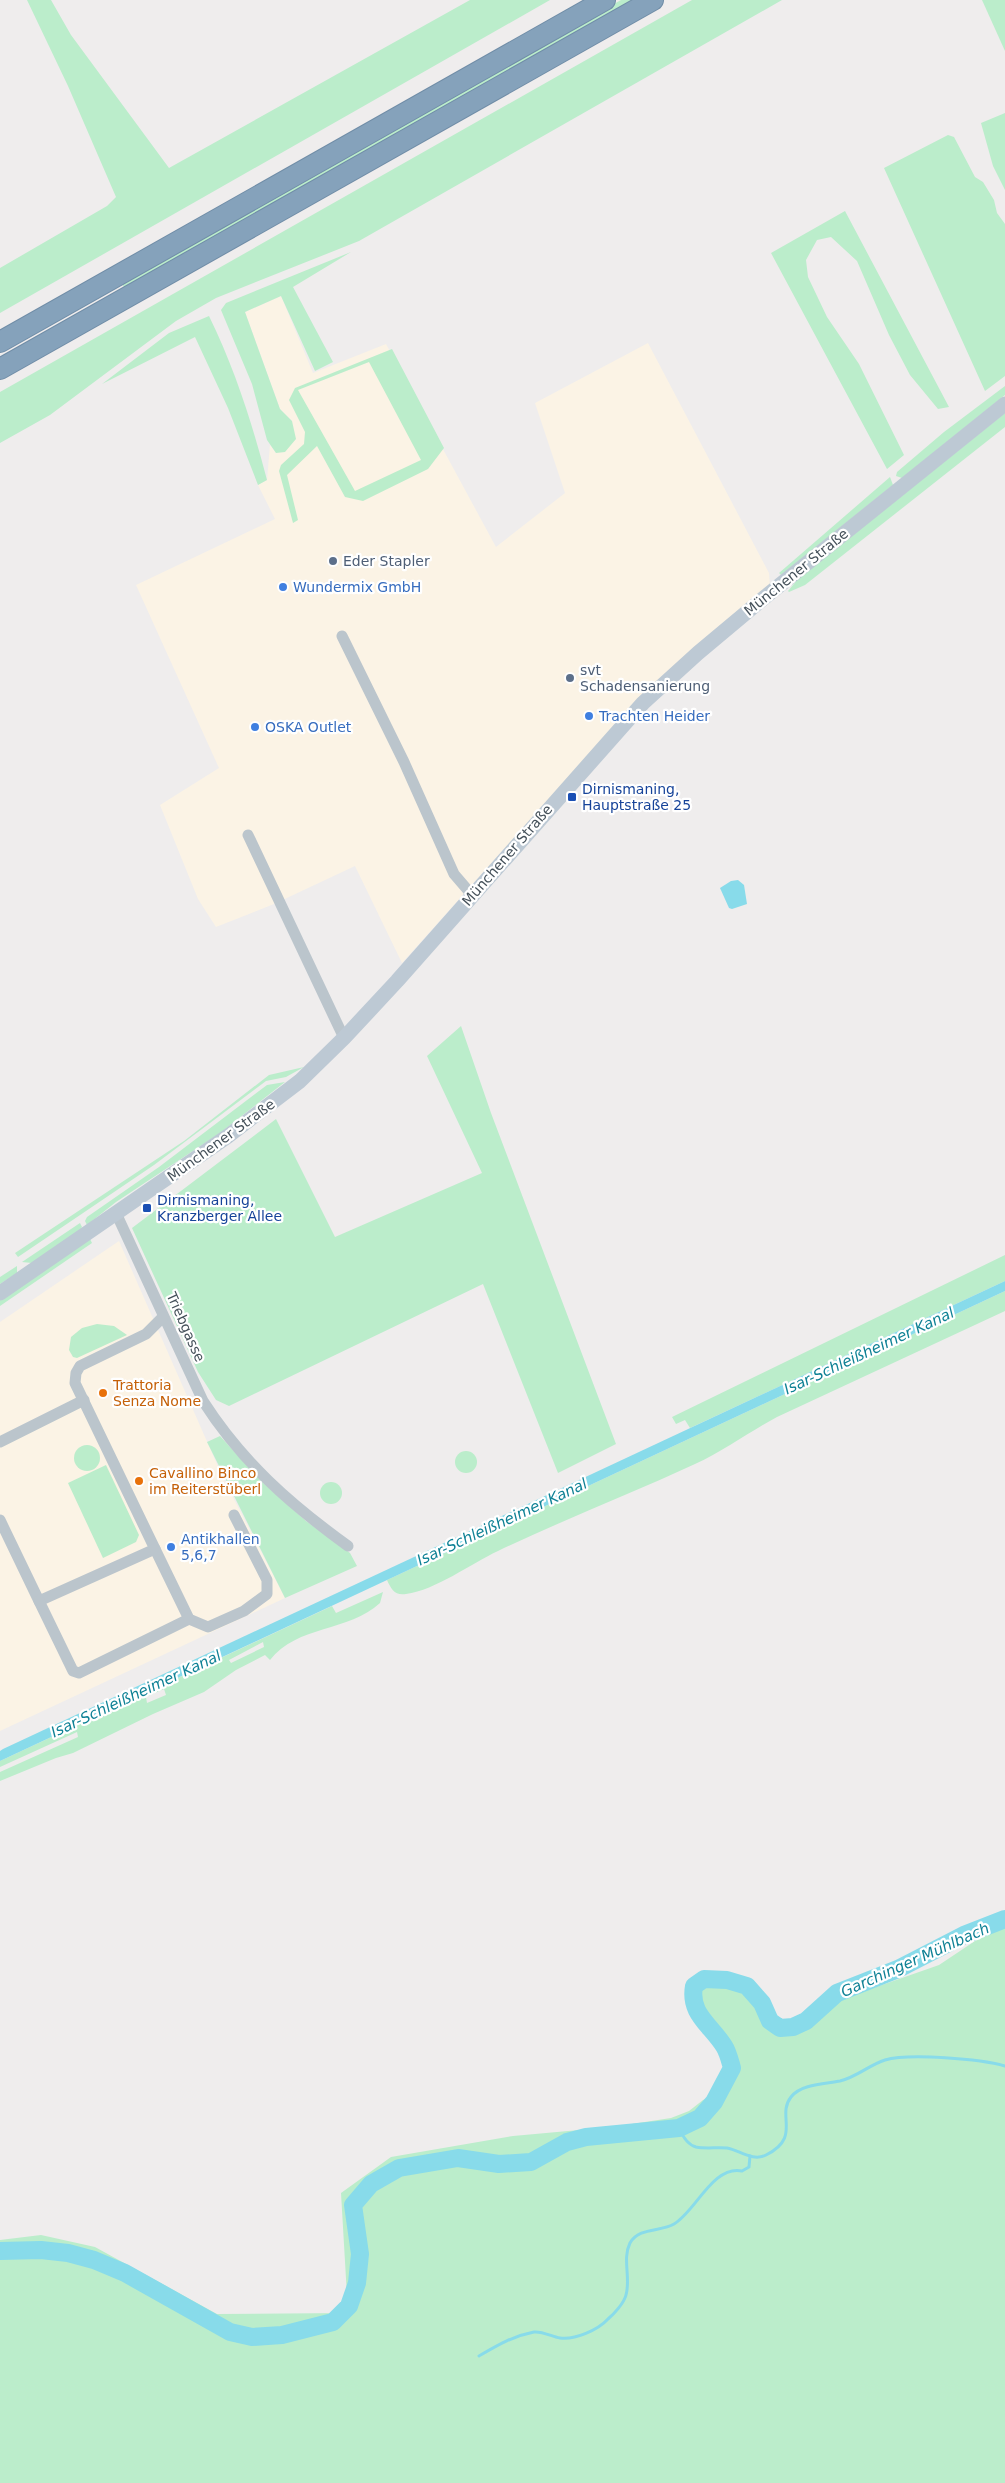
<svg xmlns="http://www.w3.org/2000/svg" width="1005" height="2483" viewBox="0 0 1005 2483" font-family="'DejaVu Sans',sans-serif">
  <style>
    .commercial { fill: #fbf3e5 }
    .green { fill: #bbedcb; fill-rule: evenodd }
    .water { fill: #88dbea }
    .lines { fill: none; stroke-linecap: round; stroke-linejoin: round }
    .stream { stroke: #88dbea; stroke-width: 3 }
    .river { stroke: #88dbea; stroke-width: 18 }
    .highway-casing { stroke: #708da7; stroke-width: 22 }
    .street { stroke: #bbc5cc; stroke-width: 11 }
    .secondary { stroke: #bdc9d4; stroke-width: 15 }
    .highway { stroke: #85a2bb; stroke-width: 20 }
    .service-dot { fill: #5c6f8a; stroke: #fff; stroke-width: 2 }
    .shop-dot { fill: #3f7fe0; stroke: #fff; stroke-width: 2 }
    .transit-dot { fill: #1a4fb4; stroke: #fff; stroke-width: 2 }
    .food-dot { fill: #e8710a; stroke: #fff; stroke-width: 2 }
    .labels { text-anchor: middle; stroke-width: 4.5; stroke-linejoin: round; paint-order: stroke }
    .service-label { font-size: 14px; fill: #4e5e75; stroke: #fff; text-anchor: start }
    .street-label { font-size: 14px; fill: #45515a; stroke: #fff }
    .shop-label { font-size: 14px; fill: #366cbe; stroke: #fff; text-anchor: start }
    .transit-label { font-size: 14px; fill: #164399; stroke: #fff; text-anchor: start }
    .food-label { font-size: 14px; fill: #c56008; stroke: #fff; text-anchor: start }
    .water-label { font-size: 15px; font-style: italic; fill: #0e8195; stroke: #fff }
  </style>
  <rect width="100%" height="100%" fill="#efeded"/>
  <g class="commercial">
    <path d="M 281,296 L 313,373 L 386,344 L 496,547 L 565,493 L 535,403 L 648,343 L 769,573 L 771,600 L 632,706 L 402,963 L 355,866 L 274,904 L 216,927 L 198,899 L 160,805 L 219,768 L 136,585 L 275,519 L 258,485 L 267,480 L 270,445 L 276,453 L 292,421 L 280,409 L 245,312 Z"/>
    <path d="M 119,1241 L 223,1478 L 285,1598 L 0,1731 L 0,1322 Z"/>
  </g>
  <g class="green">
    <path d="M 27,0 L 51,0 L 71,35 L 169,168 L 470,0 L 550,0 L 0,313 L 0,268 L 107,206 L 116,197 L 68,86 Z"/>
    <path d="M 621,0 L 636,0 L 125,289 L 121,282 Z"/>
    <path d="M 692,0 L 782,0 L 359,241 L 216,298 L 176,321 L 50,415 L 0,443 L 0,392 Z"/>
    <path d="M 982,0 L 1005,0 L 1005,51 Z"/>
    <path d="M 1005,113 L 1005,190 L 993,166 L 981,123 Z"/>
    <path d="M 948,135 L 954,137 L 975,177 L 983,182 L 994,200 L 997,213 L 1005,224 L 1005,376 L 985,391 L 884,168 Z"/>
    <path d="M 845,211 L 949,407 L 938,409 L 910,375 L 889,335 L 857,261 L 831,237 L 817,240 L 806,260 L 808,277 L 827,317 L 859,364 L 904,455 L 887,469 L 771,253 Z"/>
    <path d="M 351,252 L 293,287 L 333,362 L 315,371 L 281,296 L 245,312 L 280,409 L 292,421 L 296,439 L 285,452 L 276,453 L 267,440 L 252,384 L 221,310 L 226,303 Z"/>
    <path d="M 209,316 C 235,369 252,423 267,480 L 258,485 L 228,408 L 195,337 L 102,384 L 169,333 Z"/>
    <path d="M 392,349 L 444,448 L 428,469 L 363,501 L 345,497 L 317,446 L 287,475 L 298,520 L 293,523 L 279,471 L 281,465 L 304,444 L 305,432 L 289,400 L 295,388 ZM 369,362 L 421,460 L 355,491 L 298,390 Z"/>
    <path d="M 1005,386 L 1005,395 L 902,478 L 896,476 L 897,472 L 944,432 Z"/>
    <path d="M 1005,413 L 1005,427 L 805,585 L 789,592 L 788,591 L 798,579 Z"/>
    <path d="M 890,477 L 893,485 L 781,575 L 779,573 Z"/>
    <path d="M 461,1026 L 491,1113 L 616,1444 L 558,1473 L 483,1284 L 229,1406 L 216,1400 L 198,1372 L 132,1228 L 276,1119 L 335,1237 L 482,1173 L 427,1056 Z"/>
    <path d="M 304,1067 L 286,1077 L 266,1081 L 154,1165 L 18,1257 L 15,1253 L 184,1141 L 269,1075 Z"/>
    <path d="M 285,1082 L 220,1133 L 116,1202 L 87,1225 L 85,1221 L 87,1217 L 159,1167 L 267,1085 Z"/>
    <path d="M 80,1223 L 82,1227 L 80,1230 L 32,1263 L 22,1262 Z"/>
    <path d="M 90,1239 L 92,1243 L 0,1306 L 0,1300 Z"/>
    <path d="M 1005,1255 L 1005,1281 L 690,1428 L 685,1420 L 676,1424 L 672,1417 Z"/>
    <path d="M 17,1266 L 17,1273 L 0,1284 L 0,1277 Z"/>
    <path d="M 1005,1291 L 1005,1311 L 777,1417 C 749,1432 724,1451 695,1464 C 630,1494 563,1520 498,1551 C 470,1564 436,1590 406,1594 C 395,1596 391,1589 387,1580 Z"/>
    <path d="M 97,1324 L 114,1326 L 127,1335 L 77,1358 L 73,1357 L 69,1350 L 71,1337 L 82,1328 Z"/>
    <path d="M 220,1436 L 261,1481 L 306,1521 L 350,1553 L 357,1566 L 285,1598 L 207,1442 Z"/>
    <circle cx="87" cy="1458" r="13"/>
    <circle cx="466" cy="1462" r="11"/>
    <path d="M 106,1465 L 139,1535 L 136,1542 L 103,1558 L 68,1483 Z"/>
    <circle cx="331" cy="1493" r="11"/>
    <path d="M 383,1592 L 380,1603 C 349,1632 297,1625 270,1660 L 265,1655 L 236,1670 L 204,1692 L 153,1714 L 73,1753 L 56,1758 L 0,1781 L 0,1772 L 78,1737 L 77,1732 L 0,1767 L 0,1761 L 332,1606 L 336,1613 ZM 263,1642 L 264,1647 L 231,1663 L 229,1660 ZM 164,1689 L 166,1695 L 147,1703 L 146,1697 Z"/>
    <path d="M 1005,1921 L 1005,2483 L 0,2483 L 0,2240 L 41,2235 L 95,2247 L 217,2314 L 348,2313 L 341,2193 L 391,2157 L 513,2136 L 612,2127 L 671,2118 L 689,2111 L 703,2100 L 717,2094 L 732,2081 L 738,2065 L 700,2007 L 697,1996 C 703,1986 708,1983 720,1984 C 760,1990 751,2006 773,2032 L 792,2035 L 842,1999 L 939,1965 Z"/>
  </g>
  <g class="water">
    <path d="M 738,880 L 744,885 L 747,904 L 732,909 L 729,908 L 720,888 L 731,881 Z"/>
    <path d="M 1005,1281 L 1005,1291 L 0,1761 L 0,1751 L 3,1749 Z"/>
  </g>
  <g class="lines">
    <g class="stream">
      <path d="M 679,2128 C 682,2135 688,2145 696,2147 C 706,2149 717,2147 727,2148 C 739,2150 753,2162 766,2155 C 802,2137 776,2116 791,2097 C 801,2084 825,2084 840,2081 C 857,2077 869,2065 885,2060 C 909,2053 981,2059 1005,2066"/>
      <path d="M 479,2356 C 498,2345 513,2336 534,2332 C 543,2331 552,2337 560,2338 C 575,2340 598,2330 608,2319 C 614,2314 624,2303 626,2295 C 631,2278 622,2259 630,2243 C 639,2227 661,2232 674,2224 C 696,2211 713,2165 742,2171 L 749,2167 L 750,2156"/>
    </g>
    <path class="river" d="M 0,2251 L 41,2250 L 68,2253 L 94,2260 L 125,2273 L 230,2332 L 252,2337 L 282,2335 L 333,2322 L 349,2306 L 357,2283 L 360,2254 L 353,2205 L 371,2184 L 399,2168 L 458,2158 L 499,2164 L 531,2162 L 567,2142 L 586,2137 L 679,2128 L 700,2118 L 714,2102 L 732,2068 C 730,2061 728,2052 724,2046 C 710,2024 689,2014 694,1986 L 704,1979 L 727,1980 L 747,1986 L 762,2003 L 770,2021 L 780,2028 L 793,2027 L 806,2021 L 837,1993 L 898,1969 L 964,1935 L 1005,1919"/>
    <defs>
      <g id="highway">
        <path d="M 0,342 L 605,0"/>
        <path d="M 0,369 L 653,0"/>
      </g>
    </defs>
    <use href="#highway" class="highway-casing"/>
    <g class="street">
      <path d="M 342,636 L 404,762 L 454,874 L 472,895"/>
      <path d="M 248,835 L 344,1038"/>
      <path d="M 116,1213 L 203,1401 C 242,1462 290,1504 348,1546"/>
      <path d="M 0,1442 L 84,1400"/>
      <path d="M 0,1520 L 39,1601 L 155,1549 L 75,1383 L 76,1373 L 80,1366 L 146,1334 L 163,1317"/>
      <path d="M 155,1549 L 189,1619 L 208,1627 L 244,1611 L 267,1594 L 267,1580 L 234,1515"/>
      <path d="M 39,1601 L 73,1671 L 79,1673 L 189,1619"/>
    </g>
    <path class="secondary" d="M 0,1293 L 228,1136 L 300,1081 L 344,1038 L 397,981 L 643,703 L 698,653 L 765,597 L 1005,404"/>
    <use href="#highway" class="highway"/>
  </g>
  <g class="service-dot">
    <circle cx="333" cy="561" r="5"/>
    <circle cx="570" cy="678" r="5"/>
  </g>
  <g class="shop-dot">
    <circle cx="283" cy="587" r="5"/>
    <circle cx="589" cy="716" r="5"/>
    <circle cx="255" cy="727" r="5"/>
    <circle cx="171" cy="1547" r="5"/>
  </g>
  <g class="transit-dot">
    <rect x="567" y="792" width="10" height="10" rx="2.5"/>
    <rect x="142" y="1203" width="10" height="10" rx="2.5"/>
  </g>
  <g class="food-dot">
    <circle cx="103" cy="1393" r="5"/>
    <circle cx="139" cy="1481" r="5"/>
  </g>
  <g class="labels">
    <g class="service-label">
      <text x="343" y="566">Eder Stapler</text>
      <text x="580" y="675">svt<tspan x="580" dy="16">Schadensanierung</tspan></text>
    </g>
    <g class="street-label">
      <text transform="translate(796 572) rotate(-39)" y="5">Münchener Straße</text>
      <text transform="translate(507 855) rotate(-49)" y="5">Münchener Straße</text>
      <text transform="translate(221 1140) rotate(-36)" y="5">Münchener Straße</text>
      <text transform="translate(186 1327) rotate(66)" y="5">Triebgasse</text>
    </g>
    <g class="shop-label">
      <text x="293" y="592">Wundermix GmbH</text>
      <text x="599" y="721">Trachten Heider</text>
      <text x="265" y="732">OSKA Outlet</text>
      <text x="181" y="1544">Antikhallen<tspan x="181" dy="16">5,6,7</tspan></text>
    </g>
    <g class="transit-label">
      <text x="582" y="794">Dirnismaning,<tspan x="582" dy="16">Hauptstraße 25</tspan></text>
      <text x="157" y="1205">Dirnismaning,<tspan x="157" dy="16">Kranzberger Allee</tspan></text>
    </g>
    <g class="food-label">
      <text x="113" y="1390">Trattoria<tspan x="113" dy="16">Senza Nome</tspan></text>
      <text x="149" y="1478">Cavallino Binco<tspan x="149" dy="16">im Reiterstüberl</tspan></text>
    </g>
    <g class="water-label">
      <text transform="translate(869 1351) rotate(-25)" y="5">Isar-Schleißheimer Kanal</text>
      <text transform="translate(502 1522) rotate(-25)" y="5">Isar-Schleißheimer Kanal</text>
      <text transform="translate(136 1694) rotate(-25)" y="5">Isar-Schleißheimer Kanal</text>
      <text transform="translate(915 1960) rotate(-24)" y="5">Garchinger Mühlbach</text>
    </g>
  </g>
</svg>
